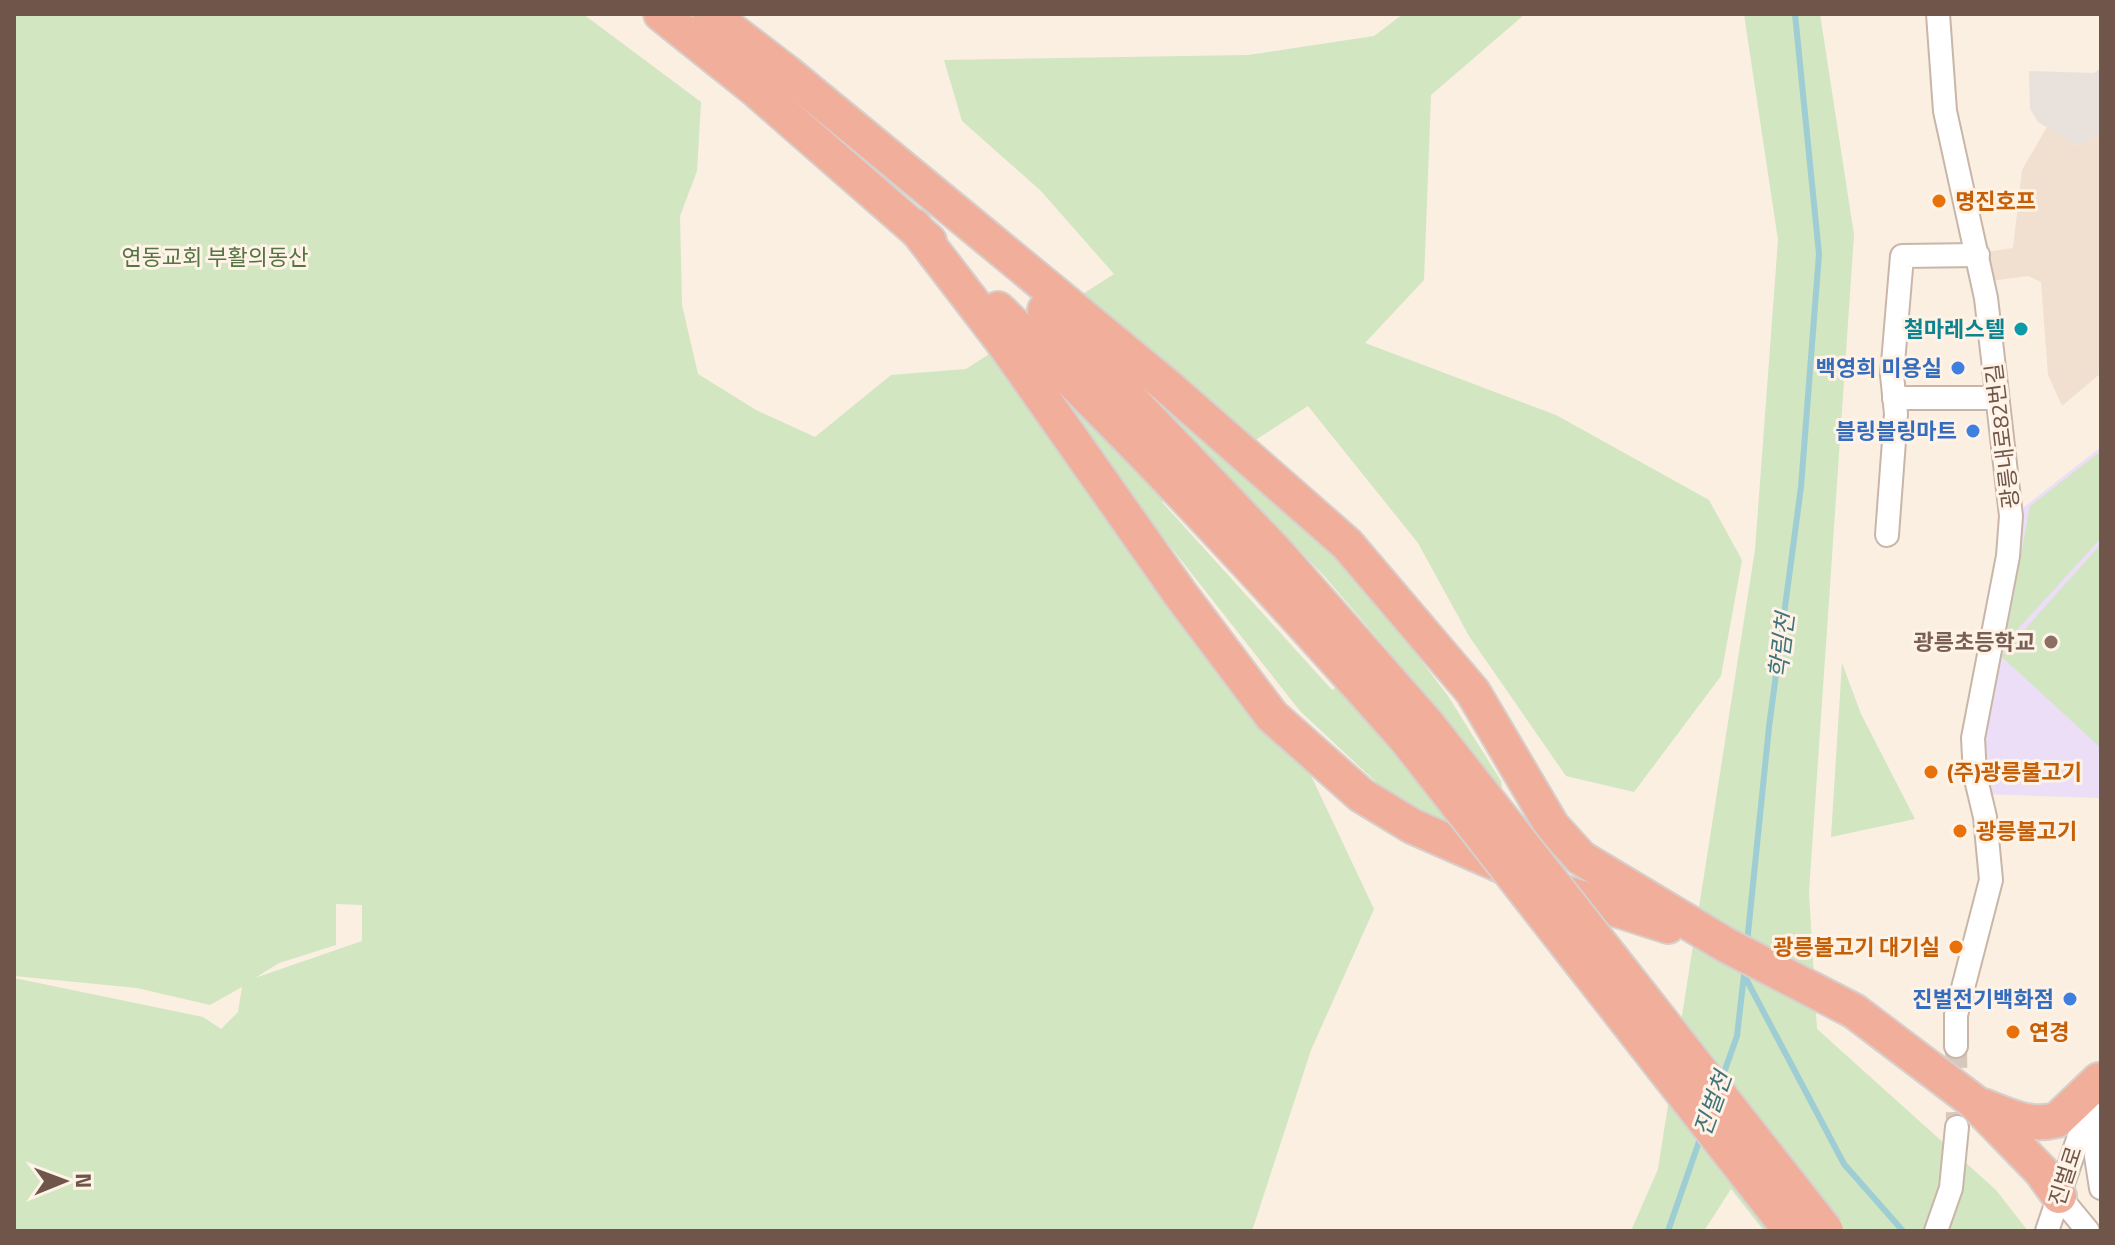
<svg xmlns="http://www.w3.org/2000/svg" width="2115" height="1245" viewBox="0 0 2115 1245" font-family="'Titillium Web','Noto Sans KR',sans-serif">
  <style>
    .residential { fill: #f1e0d0 }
    .industrial { fill: #e9e2dc }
    .education { fill: #ecdef6 }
    .green { fill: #d1e6c1; fill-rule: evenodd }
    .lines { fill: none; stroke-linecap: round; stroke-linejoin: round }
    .stream { stroke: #9ecdd3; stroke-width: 6 }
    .minor-tunnel { stroke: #d7c8bb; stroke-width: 22; stroke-dasharray: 22 11; stroke-linecap: butt }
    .minor-casing { stroke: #c9b6a9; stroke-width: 26 }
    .highway-casing { stroke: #d7cfcc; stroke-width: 38 }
    .minor { stroke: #fff; stroke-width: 22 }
    .highway { stroke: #f1ae9b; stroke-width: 34 }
    .highway-bridge-casing { stroke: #d7cfcc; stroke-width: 38; stroke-linecap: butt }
    .highway-bridge { stroke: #f1ae9b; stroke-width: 34 }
    .food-dot { fill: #e8710a; stroke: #fef3e6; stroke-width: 3 }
    .culture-dot { fill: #0f9aa8; stroke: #fef3e6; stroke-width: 3 }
    .shop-dot { fill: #3f7fe0; stroke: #fef3e6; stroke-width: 3 }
    .education-dot { fill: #8d6e63; stroke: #fef3e6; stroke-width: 3 }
    .labels { text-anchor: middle; stroke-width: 6; stroke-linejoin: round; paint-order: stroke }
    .food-label { font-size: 22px; font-weight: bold; fill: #c56008; stroke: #fef3e6; text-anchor: start }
    .park-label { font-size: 22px; fill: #547442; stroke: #fef3e6 }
    .culture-label { font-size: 22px; font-weight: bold; fill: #0d838f; stroke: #fef3e6; text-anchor: end }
    .shop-label { font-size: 22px; font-weight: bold; fill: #366cbe; stroke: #fef3e6; text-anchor: end }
    .street-label { font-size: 22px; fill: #6f554a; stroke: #fef3e6 }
    .education-label { font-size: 22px; font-weight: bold; fill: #785e54; stroke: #fef3e6; text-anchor: end }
    .water-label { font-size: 24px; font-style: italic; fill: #42747b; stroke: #fef3e6 }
  </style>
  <rect width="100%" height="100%" fill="#faefe1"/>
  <path class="residential" d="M 2047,127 L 2077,146 L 2101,135 L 2101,373 L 2062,406 L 2048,375 L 2041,282 L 2028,276 L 1991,281 L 1986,252 L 2013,248 L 2022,170 Z"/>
  <path class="industrial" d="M 2101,68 L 2101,135 L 2077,146 L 2038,122 L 2030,109 L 2029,71 L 2094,73 Z"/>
  <path class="education" d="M 2101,447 L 2101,798 L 1984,794 L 1985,738 L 2024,507 Z"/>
  <g class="green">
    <path d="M 14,14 L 583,14 L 701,102 L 697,171 L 680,216 L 682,305 L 698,374 L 756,410 L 815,437 L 891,375 L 966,369 L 1114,274 L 1041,191 L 962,121 L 944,60 L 1248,55 L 1374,36 L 1403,14 L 1525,14 L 1431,95 L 1424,280 L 1365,343 L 1556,415 L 1709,500 L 1742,560 L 1721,676 L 1634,792 L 1566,776 L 1469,636 L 1418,543 L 1308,406 L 1232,455 L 1350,566 L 1448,696 L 1501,781 L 1510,844 L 1443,826 L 1377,783 L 1300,711 L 1144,513 L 1307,767 L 1374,909 L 1311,1050 L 1252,1231 L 14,1231 L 14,978 L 203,1017 L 221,1029 L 238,1012 L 242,987 L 210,1005 L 137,988 L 14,976 ZM 1217,465 L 1326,578 L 1389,652 L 1332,690 L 1162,502 ZM 336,904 L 362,905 L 362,941 L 255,978 L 279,963 L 336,945 Z"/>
    <path d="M 1744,14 L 1820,14 L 1854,235 L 1809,892 L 1817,1029 L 1996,1190 L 2028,1231 L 1764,1231 L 1731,1189 L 1704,1231 L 1631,1231 L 1658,1169 L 1755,550 L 1778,240 Z"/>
    <path d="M 2101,451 L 2101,538 L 2005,643 L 2030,506 Z"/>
    <path d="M 2101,544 L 2101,748 L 2001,656 Z"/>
    <path d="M 1842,663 L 1861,714 L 1915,819 L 1831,837 Z"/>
  </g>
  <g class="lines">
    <g class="stream">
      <path d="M 1747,943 L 1769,727 L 1801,487 L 1819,254 L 1795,14"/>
      <path d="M 1745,966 L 1744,975 L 1844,1164 L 1903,1231"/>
      <path d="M 1721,1081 L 1737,1036 L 1744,975"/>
      <path d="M 1668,1231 L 1701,1136"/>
    </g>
    <path class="minor-tunnel" d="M 1956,1046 L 1957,1127"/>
    <defs>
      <g id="minor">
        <path d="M 1938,14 L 1945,111 L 1986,298 L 2011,516 L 2008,556 L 1973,738 L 1975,775 L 1985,817 L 1991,880 L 1956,1015 L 1956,1046"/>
        <path d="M 1894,398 L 1996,398"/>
        <path d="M 1887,535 L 1896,414 L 1892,375 L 1902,256 L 1978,255"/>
        <path d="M 2099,1097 L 2096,1156 L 2101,1188"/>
        <path d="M 2059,1196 L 2088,1231"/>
        <path d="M 1936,1231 L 1951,1188 L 1957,1127"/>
        <path d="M 2047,1231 L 2094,1092"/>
      </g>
      <g id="highway">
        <path d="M 661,14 L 755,89 L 929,241"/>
        <path d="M 710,14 L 786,72 L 1167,386 L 1347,544 L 1473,692 L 1552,826 L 1581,858 L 1726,945 L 1854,1011 L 1973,1101 L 2041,1171 L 2059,1196"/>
        <path d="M 914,226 L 1003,342 L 1181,595 L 1272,716 L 1361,795 L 1412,826 L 1562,892 L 1668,926"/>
        <path d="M 998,309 C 1142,446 1275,591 1407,740"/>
        <path d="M 1045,310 L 1276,552 L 1428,725"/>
        <path d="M 1983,1106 C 2009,1116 2029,1127 2057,1120 L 2099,1080"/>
      </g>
    </defs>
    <use href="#minor" class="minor-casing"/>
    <use href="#highway" class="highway-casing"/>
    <use href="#minor" class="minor"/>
    <use href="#highway" class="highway"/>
    <defs>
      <g id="highway-bridge">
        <path d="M 1428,725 L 1826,1231"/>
        <path d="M 1407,740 L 1791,1231"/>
      </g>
    </defs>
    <use href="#highway-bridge" class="highway-bridge-casing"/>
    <use href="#highway-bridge" class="highway-bridge"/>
  </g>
  <g class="food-dot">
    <circle cx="1939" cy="201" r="8"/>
    <circle cx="1931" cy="772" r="8"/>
    <circle cx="1960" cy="831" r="8"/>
    <circle cx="1956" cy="947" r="8"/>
    <circle cx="2013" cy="1032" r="8"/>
  </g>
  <circle class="culture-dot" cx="2021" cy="329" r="8"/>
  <g class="shop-dot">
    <circle cx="1958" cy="368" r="8"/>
    <circle cx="1973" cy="431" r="8"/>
    <circle cx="2070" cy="999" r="8"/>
  </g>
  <circle class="education-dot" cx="2051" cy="642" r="8"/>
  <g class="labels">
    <g class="food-label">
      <text x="1955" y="209">명진호프</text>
      <text x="1947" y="780">(주)광릉불고기</text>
      <text x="1976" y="839">광릉불고기</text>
      <text x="1940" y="955" text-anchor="end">광릉불고기 대기실</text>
      <text x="2029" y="1040">연경</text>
    </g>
    <g class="park-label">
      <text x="215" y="265">연동교회 부활의동산</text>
    </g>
    <g class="culture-label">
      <text x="2005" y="337">철마레스텔</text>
    </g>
    <g class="shop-label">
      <text x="1942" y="376">백영희 미용실</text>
      <text x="1957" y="439">블링블링마트</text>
      <text x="2054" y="1007">진벌전기백화점</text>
    </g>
    <g class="street-label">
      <text transform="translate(2002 436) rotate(-97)" y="8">광릉내로82번길</text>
      <text transform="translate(2065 1176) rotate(-72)" y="8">진벌로</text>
    </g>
    <g class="education-label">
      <text x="2035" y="650">광릉초등학교</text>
    </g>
    <g class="water-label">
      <text transform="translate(1782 646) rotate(-83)" y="8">학림천</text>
      <text transform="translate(1713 1104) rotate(-70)" y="8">진벌천</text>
    </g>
  </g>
  <rect width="2115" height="1245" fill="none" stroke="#6f554a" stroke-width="32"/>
  <g transform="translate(64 1181) rotate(89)" stroke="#fef3e6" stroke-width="6" paint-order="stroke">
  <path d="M0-6L14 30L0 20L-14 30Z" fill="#6f554a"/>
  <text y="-12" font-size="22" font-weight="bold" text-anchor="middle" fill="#6f554a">N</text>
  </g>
</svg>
